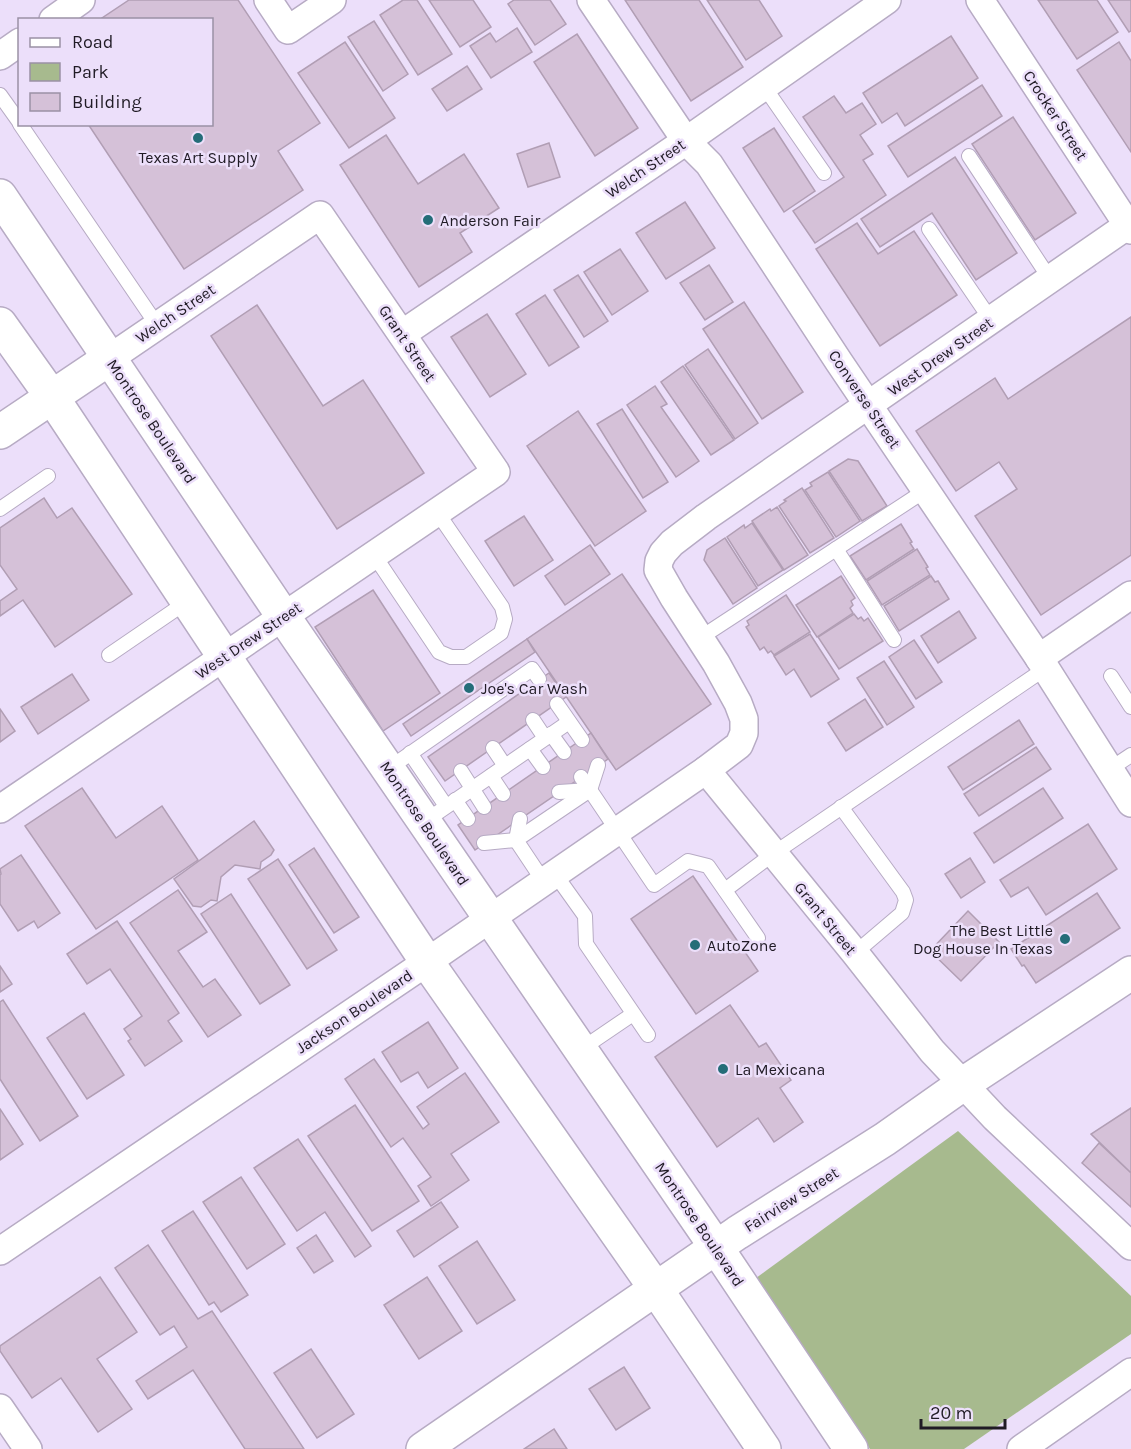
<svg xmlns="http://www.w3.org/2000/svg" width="1131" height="1449" viewBox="0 0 1131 1449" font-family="Karla,sans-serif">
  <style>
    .green { fill: #a7ba8e }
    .building { fill: #d5c1d8; stroke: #b19eb4; stroke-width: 1.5 }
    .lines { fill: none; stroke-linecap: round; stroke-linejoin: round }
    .lane-casing { stroke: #b7abc4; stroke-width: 16 }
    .street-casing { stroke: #b7abc4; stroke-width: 30 }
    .secondary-casing { stroke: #b7abc4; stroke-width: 36 }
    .lane { stroke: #fff; stroke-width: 14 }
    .street { stroke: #fff; stroke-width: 27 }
    .secondary { stroke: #fff; stroke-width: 33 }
    .poi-dot { fill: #246d78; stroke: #ecdffa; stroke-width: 2 }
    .labels { text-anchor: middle; stroke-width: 5; stroke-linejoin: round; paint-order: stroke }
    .street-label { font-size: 16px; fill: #201b25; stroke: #ecdffa }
    .poi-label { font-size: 16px; fill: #201b25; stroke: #ecdffa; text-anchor: start }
  </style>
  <rect width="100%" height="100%" fill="#ecdffa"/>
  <path class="green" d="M 958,1131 L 1131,1296 L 1131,1334 L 964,1449 L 870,1449 L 756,1278 Z"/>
  <g class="building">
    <path d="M 129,0 L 238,0 L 320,123 L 278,151 L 303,190 L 184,269 L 88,124 L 212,124 L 212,20 L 99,20 Z"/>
    <path d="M 403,0 L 417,0 L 452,54 L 418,75 L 380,15 Z"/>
    <path d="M 429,0 L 473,0 L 491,27 L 460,47 Z"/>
    <path d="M 514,0 L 550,0 L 566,24 L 535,45 L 508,4 Z"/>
    <path d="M 625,0 L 699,0 L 743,67 L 691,101 Z"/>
    <path d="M 707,0 L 759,0 L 782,36 L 746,60 Z"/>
    <path d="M 1038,0 L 1097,0 L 1118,32 L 1077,59 Z"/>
    <path d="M 1108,0 L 1131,0 L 1131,31 L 1129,32 Z"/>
    <path d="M 374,21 L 408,74 L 383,91 L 348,37 Z"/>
    <path d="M 517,28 L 532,52 L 491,78 L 470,46 L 490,33 L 496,42 Z"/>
    <path d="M 577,34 L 638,128 L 595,156 L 534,62 Z"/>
    <path d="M 951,36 L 978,78 L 905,126 L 897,113 L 882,123 L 863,93 Z"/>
    <path d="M 345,42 L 395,118 L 349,148 L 298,73 Z"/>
    <path d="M 1119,42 L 1131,61 L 1131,152 L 1077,70 Z"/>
    <path d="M 467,66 L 482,89 L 447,111 L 432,89 Z"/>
    <path d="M 982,85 L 1002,116 L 908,177 L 888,146 Z"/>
    <path d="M 834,96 L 846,113 L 862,103 L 876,124 L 860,135 L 873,154 L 863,160 L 886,195 L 815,243 L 793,211 L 844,177 L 803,117 Z"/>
    <path d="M 1013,117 L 1076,213 L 1035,240 L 972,144 Z"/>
    <path d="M 774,128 L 815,191 L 784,212 L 743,148 Z"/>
    <path d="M 386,135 L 418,184 L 464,154 L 499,208 L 460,233 L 472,252 L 419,287 L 340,165 Z"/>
    <path d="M 549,143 L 560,177 L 528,187 L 517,154 Z"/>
    <path d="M 955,157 L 1017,253 L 976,280 L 932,213 L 880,247 L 861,219 Z"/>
    <path d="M 685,202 L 715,248 L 666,279 L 636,233 Z"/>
    <path d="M 857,223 L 878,254 L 914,231 L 957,295 L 880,346 L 816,249 Z"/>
    <path d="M 620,249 L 648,291 L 612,315 L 584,272 Z"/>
    <path d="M 709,265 L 733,302 L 705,320 L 680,283 Z"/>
    <path d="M 578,275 L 608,321 L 584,337 L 554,290 Z"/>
    <path d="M 545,295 L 579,347 L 549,366 L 516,314 Z"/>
    <path d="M 744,302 L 803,392 L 762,419 L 703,329 Z"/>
    <path d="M 257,305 L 323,406 L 363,380 L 424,473 L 337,529 L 211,336 Z"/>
    <path d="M 487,314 L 526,374 L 490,397 L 451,337 Z"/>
    <path d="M 1131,317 L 1131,555 L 1041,615 L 975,516 L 1017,489 L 999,462 L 956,491 L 916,431 L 995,378 L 1008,399 Z"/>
    <path d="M 708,349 L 758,423 L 735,439 L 685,365 Z"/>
    <path d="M 683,366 L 734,440 L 711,455 L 661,382 Z"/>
    <path d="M 655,386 L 667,404 L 661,407 L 699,461 L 676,477 L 627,405 Z"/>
    <path d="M 622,409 L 668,482 L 643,498 L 597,424 Z"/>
    <path d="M 578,411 L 646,511 L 595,546 L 527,446 Z"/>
    <path d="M 848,459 L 858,461 L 887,506 L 862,521 L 829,471 Z"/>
    <path d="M 828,472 L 860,521 L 836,537 L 805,490 L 812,486 L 810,483 Z"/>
    <path d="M 802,488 L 834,538 L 810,553 L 779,506 L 786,501 L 784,500 Z"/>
    <path d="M 44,498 L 57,518 L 72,508 L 132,594 L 55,647 L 23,600 L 0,616 L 0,601 L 17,589 L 0,565 L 0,528 Z"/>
    <path d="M 777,507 L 808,555 L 784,570 L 752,521 L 770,509 L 771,511 Z"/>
    <path d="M 524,516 L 553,560 L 514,586 L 485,541 Z"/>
    <path d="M 752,523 L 783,570 L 758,586 L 727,537 L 744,525 L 745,528 Z"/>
    <path d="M 901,524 L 912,542 L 910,543 L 914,549 L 866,580 L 850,556 Z"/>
    <path d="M 725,538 L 757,588 L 733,604 L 704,560 L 707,550 Z"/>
    <path d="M 590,545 L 610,574 L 565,605 L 545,576 Z"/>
    <path d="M 917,549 L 928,567 L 926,568 L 930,575 L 882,605 L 867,581 Z"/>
    <path d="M 622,574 L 711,704 L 616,770 L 527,639 Z"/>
    <path d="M 841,576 L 855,598 L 851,601 L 853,605 L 850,608 L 853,613 L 817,637 L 796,605 Z"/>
    <path d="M 931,576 L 935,582 L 938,581 L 949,599 L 899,631 L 884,606 Z"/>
    <path d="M 373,590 L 440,693 L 383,731 L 315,627 Z"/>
    <path d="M 786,595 L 810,632 L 774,655 L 771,651 L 768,653 L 764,647 L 760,650 L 746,627 L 749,625 L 747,621 Z"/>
    <path d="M 959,611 L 976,638 L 938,663 L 921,636 Z"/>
    <path d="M 854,614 L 858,619 L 861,617 L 864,621 L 868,618 L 883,641 L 839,669 L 818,637 Z"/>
    <path d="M 810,634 L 839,679 L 811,697 L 794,669 L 786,675 L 774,656 Z"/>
    <path d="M 527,639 L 535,652 L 411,736 L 403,724 Z"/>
    <path d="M 914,640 L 942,682 L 916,699 L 889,657 Z"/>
    <path d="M 884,661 L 914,707 L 887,725 L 857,678 Z"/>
    <path d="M 549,673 L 566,697 L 445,781 L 428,757 Z"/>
    <path d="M 72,674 L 89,700 L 38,734 L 21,707 Z"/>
    <path d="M 865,699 L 883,727 L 846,751 L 828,723 Z"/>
    <path d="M 0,709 L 15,731 L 0,742 Z"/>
    <path d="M 1019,720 L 1034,744 L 963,790 L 948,767 Z"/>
    <path d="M 591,733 L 608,759 L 475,850 L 458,825 Z"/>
    <path d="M 1036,747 L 1051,769 L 979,816 L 964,794 Z"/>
    <path d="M 82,788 L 116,838 L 162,806 L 198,860 L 96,929 L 25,826 Z"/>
    <path d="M 1043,788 L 1063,818 L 994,863 L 974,833 Z"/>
    <path d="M 254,821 L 274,850 L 271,855 L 261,862 L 260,869 L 235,865 L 221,877 L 217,901 L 211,900 L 201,907 L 193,906 L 174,879 Z"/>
    <path d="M 1088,824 L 1117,869 L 1046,915 L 1028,887 L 1011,897 L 1000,880 Z"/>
    <path d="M 314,848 L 359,917 L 334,933 L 289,865 Z"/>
    <path d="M 21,855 L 60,913 L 38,928 L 34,921 L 18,931 L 0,904 L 0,875 L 1,874 L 0,869 Z"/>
    <path d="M 970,858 L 985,882 L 961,898 L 945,874 Z"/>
    <path d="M 278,859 L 337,950 L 307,969 L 248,879 Z"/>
    <path d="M 693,876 L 758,971 L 696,1014 L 631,919 Z"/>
    <path d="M 178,890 L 207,932 L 178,951 L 203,987 L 215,979 L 241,1015 L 208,1037 L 130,923 Z"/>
    <path d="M 1097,893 L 1120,928 L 1036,983 L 1024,965 L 1022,966 L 1011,949 Z"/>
    <path d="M 231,894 L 290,985 L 260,1004 L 201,914 Z"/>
    <path d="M 968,911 L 999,942 L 961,981 L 930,951 Z"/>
    <path d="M 117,921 L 179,1013 L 168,1021 L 182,1041 L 145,1066 L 128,1041 L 131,1039 L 124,1029 L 142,1016 L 110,969 L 87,984 L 67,954 Z"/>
    <path d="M 0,966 L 12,984 L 0,992 Z"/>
    <path d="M 3,1000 L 78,1116 L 40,1141 L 0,1079 L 0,1002 Z"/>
    <path d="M 730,1005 L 759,1047 L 766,1043 L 791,1080 L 780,1088 L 803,1122 L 774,1142 L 758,1118 L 717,1147 L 655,1057 Z"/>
    <path d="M 84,1013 L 124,1075 L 87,1099 L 47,1038 Z"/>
    <path d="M 428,1022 L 458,1068 L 428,1088 L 418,1072 L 401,1082 L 382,1052 Z"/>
    <path d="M 374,1059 L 423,1129 L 429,1124 L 417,1107 L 465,1073 L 499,1122 L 451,1154 L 469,1180 L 431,1206 L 418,1186 L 431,1177 L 403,1138 L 391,1147 L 345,1079 Z"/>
    <path d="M 355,1105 L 419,1201 L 372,1231 L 308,1136 Z"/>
    <path d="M 1131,1108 L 1131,1173 L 1091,1134 Z"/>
    <path d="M 0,1109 L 23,1144 L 0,1160 Z"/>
    <path d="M 298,1139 L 371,1246 L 355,1257 L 325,1212 L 297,1231 L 254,1168 Z"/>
    <path d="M 1099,1143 L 1131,1173 L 1131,1207 L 1082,1163 Z"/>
    <path d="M 241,1177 L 285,1244 L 247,1269 L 203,1202 Z"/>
    <path d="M 441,1202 L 458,1227 L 414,1257 L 397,1231 Z"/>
    <path d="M 193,1211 L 248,1295 L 221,1312 L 214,1302 L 209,1305 L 162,1231 Z"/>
    <path d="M 316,1235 L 333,1261 L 314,1273 L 297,1248 Z"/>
    <path d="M 477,1241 L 515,1300 L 477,1324 L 439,1266 Z"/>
    <path d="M 148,1245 L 198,1319 L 212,1311 L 304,1449 L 245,1449 L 193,1370 L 148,1399 L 136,1381 L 187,1347 L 174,1326 L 160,1335 L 115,1268 Z"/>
    <path d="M 100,1277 L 137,1332 L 97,1359 L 132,1409 L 98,1432 L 61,1378 L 32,1398 L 0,1351 L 0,1346 Z"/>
    <path d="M 427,1277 L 462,1331 L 419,1359 L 384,1305 Z"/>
    <path d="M 311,1349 L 354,1414 L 317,1438 L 274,1373 Z"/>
    <path d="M 624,1367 L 650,1408 L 616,1430 L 589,1389 Z"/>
    <path d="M 554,1429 L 567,1449 L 524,1449 Z"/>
  </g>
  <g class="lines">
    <defs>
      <g id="lane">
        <path d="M 763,85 L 824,173"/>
        <path d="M 0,95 L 20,123"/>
        <path d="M 20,124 L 157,325"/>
        <path d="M 969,156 L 1050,279"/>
        <path d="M 929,229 L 991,320"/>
        <path d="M 0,509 L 48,476"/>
        <path d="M 836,549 L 894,640"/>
        <path d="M 374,555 L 439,652 L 451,657 L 466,657 L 501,633 L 505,619 L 502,607 L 437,512"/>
        <path d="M 700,638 L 926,490"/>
        <path d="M 109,655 L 188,601"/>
        <path d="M 1111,676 L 1131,707"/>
        <path d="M 557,704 L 582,740"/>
        <path d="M 533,720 L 545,738"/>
        <path d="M 551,734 L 564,752"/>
        <path d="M 493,748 L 505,766"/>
        <path d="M 530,749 L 543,767"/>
        <path d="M 410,753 L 446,806"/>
        <path d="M 388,769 L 532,669 L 539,679"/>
        <path d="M 1110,769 L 1131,755"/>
        <path d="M 461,771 L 484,807"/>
        <path d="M 491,776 L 503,794"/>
        <path d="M 581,777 L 590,790"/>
        <path d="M 590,790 L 598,765"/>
        <path d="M 559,792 L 590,790"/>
        <path d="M 455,800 L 468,819"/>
        <path d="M 841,807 L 903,892 L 906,900 L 902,913 L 855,953"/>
        <path d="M 424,822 L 569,722"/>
        <path d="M 516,840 L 520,819"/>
        <path d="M 484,843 L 516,840"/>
        <path d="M 555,874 L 585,916 L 586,944 L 648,1035"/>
        <path d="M 544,882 L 516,840 L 590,790 L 654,885 L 688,861 L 708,866 L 758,938"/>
        <path d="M 725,890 L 773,854 L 1046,668"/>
        <path d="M 580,1050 L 633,1014"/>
      </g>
      <g id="street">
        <path d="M 268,0 L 288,30 L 332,0"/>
        <path d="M 591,0 L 686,141 L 709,164 L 839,362 L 1039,658 L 1131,803"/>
        <path d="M 980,0 L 1131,230"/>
        <path d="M 53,20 L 81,0"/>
        <path d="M 0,56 L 20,42"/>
        <path d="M 402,334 L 686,141 L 887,0"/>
        <path d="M 1039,658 L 1131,595"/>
        <path d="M 706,770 L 855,953 L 932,1051 L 995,1118 L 1131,1246"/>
        <path d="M 0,809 L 496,472 L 320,215 L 110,358"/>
        <path d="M 0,1251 L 427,962 L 706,770 L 739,745 L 744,733 L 744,719 L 738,703 L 716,663 L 674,598 L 658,570 L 659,561 L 663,553 L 672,543 L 706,517 L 1131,223"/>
        <path d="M 0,1408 L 28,1449"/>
        <path d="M 1021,1449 L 1131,1372"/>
      </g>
      <g id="secondary">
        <path d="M 0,196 L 283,616 L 716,1247 L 851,1449"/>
        <path d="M 0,324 L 52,397 L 427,962 L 656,1289 L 764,1449"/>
        <path d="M 0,432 L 110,358"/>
        <path d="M 423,1449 L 737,1233 L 885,1139 L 963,1084 L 1131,973"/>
      </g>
    </defs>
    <use href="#lane" class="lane-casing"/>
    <use href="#street" class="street-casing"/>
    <use href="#secondary" class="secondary-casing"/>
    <use href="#lane" class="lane"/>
    <use href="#street" class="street"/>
    <use href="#secondary" class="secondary"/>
  </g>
  <g class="poi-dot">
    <circle cx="198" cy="138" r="6"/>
    <circle cx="428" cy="220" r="6"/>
    <circle cx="469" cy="688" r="6"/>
    <circle cx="1065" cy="939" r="6"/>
    <circle cx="695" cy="945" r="6"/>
    <circle cx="723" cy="1069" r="6"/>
  </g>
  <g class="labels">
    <g class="street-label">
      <text transform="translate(1056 115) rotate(57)" y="6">Crocker Street</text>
      <text transform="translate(645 168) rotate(-34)" y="6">Welch Street</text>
      <text transform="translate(175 313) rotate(-34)" y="6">Welch Street</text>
      <text transform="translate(408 343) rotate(56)" y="6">Grant Street</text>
      <text transform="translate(940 356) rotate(-35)" y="6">West Drew Street</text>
      <text transform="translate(865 399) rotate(56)" y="6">Converse Street</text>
      <text transform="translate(152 421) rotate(56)" y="6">Montrose Boulevard</text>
      <text transform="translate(248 640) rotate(-34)" y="6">West Drew Street</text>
      <text transform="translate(425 823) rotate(56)" y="6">Montrose Boulevard</text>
      <text transform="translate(826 918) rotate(51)" y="6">Grant Street</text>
      <text transform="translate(354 1011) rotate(-34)" y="6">Jackson Boulevard</text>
      <text transform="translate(791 1199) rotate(-32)" y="6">Fairview Street</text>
      <text transform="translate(700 1224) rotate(56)" y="6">Montrose Boulevard</text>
    </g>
    <g class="poi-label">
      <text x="198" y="163" text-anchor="middle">Texas Art Supply</text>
      <text x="440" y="226">Anderson Fair</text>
      <text x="481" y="694">Joe's Car Wash</text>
      <text x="1053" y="936" text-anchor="end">The Best Little<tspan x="1053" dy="18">Dog House In Texas</tspan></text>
      <text x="707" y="951">AutoZone</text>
      <text x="735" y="1075">La Mexicana</text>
    </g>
  </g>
  <rect x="18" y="18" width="195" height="108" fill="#ecdffa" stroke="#9a91a5" stroke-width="1.5"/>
  <rect x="30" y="38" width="30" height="9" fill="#ffffff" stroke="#9a91a5" stroke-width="1.5"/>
  <text x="72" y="48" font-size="18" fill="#201b25">Road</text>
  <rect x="30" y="63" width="30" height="18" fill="#a7ba8e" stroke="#9a91a5" stroke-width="1.5"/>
  <text x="72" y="78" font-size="18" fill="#201b25">Park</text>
  <rect x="30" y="93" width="30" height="18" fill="#d5c1d8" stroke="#9a91a5" stroke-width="1.5"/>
  <text x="72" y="108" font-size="18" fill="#201b25">Building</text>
  <path d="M921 1419v9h84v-9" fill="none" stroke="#201b25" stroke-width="3"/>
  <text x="930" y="1419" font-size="18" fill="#201b25" stroke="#ecdffa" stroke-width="4.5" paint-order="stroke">20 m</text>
</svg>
